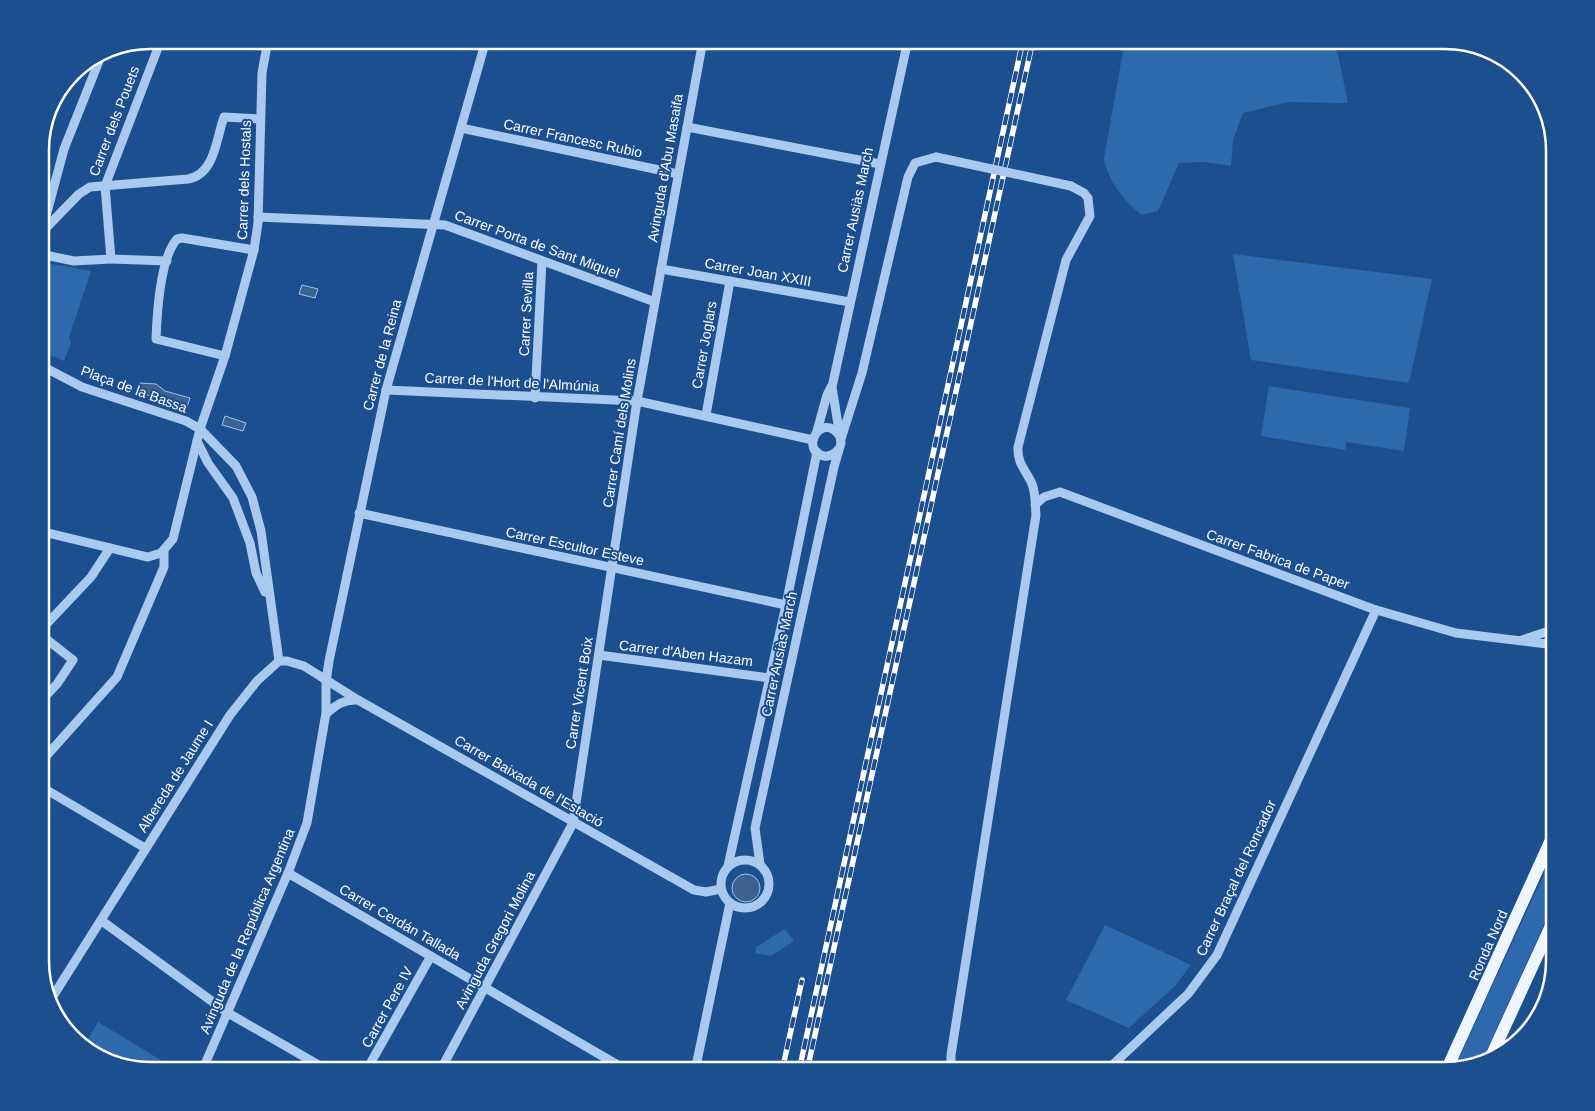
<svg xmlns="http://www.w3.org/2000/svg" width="1595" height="1111" viewBox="0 0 1595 1111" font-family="Helvetica,sans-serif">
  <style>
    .green { fill: #2e69ad }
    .water { fill: #3c6290; stroke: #9cc4f0 }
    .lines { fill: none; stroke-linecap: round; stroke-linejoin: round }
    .minor { stroke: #a9c9ee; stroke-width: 9 }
    .major { stroke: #f0f6ff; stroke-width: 12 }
    .rail-casing { stroke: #fff; stroke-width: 5.5 }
    .rail { stroke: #1b4f8f; stroke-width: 4; stroke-dasharray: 11; stroke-linecap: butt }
    .minor-bridge { stroke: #a9c9ee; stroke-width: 9 }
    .labels { text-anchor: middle; stroke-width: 4; stroke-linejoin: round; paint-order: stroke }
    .street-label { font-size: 14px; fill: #fff; stroke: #1b4f8f }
    .rim { fill: none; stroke: #fff; stroke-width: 2.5 }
  </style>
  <rect width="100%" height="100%" fill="#1b4f8f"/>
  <g class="green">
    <path d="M 1125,40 L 1337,40 L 1336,45 L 1348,103 L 1289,102 L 1243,113 L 1233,140 L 1231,166 L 1204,162 L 1179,163 L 1158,211 L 1142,215 C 1125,202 1107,180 1104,158 Z"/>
    <path d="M 1233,254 L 1432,279 L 1409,383 L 1251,360 Z"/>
    <path d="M 40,262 L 91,271 L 69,338 L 71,343 L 64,361 L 40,351 Z"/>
    <path d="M 1269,386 L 1410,408 L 1404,451 L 1346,442 L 1345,450 L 1261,436 Z"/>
    <path d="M 1555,850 L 1555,900 L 1481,1063 L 1454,1069 Z"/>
    <path d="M 1105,925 L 1191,965 L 1175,986 L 1129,1028 L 1066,1000 Z"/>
    <path d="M 785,929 L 794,941 L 771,956 L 755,953 L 756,947 Z"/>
    <path d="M 98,1022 L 179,1071 L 150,1071 L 89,1052 L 83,1047 Z"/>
  </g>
  <g class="water">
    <path d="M 302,285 L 318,289 L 315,298 L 299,294 Z"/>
    <path d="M 140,383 L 156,384 L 165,391 L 190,398 L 187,407 L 161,399 L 156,401 L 148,395 L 138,393 Z"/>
    <path d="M 225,416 L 246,423 L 243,431 L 222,425 Z"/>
    <circle cx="746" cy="888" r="14"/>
  </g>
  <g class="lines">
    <g class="minor">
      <path d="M 161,40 L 105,186 L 111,259 L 167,261"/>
      <path d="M 687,127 L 880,164"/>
      <path d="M 461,128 L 678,174"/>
      <path d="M 258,217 L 445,225 L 655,302"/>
      <path d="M 42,231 L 64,149 L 103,51"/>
      <path d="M 41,233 L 79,194 L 90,187 L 188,179 C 215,174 216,139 224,117 L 260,119"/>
      <path d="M 40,254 L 74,261 L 111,259"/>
      <path d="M 661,269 L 850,302"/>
      <path d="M 225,356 L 156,339 C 157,313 160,258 177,239 L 182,238 L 254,250"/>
      <path d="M 40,365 L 82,387 L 186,421 L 200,429 L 236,466 L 252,497 L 261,531 L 279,661"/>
      <path d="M 386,390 L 637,401 L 813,440"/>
      <path d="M 535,398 L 542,261"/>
      <path d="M 706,415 L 730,281"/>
      <path d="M 817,431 L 827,395 L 831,387"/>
      <path d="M 841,439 L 862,373 L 908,177 L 915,163 L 936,157"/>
      <path d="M 197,441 L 208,463 L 233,498 L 250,543 L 256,573 L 265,592"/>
      <path d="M 838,450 C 834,454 830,457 824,456 C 799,451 821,411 839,435"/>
      <path d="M 1035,505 L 1044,497 L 1060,492 L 1373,609 L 1456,633 L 1555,645"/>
      <path d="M 359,513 L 786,605"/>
      <path d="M 40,531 L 148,557 L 161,553 L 173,539 L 200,429 L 225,356 L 254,250 L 258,223 L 262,73 L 268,40"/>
      <path d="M 40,631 L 91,577 L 110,548"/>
      <path d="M 40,634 L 73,660 L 57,684 L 40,702"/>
      <path d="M 1522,640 L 1555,629"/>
      <path d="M 599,655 L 770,678"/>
      <path d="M 279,661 L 287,661 L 304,666 L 358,700 L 694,890 L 706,892 L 721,889"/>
      <path d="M 326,714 C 336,705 344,699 358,700"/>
      <path d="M 40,763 L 117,677 L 164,567 L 164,551"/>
      <path d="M 40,786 L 145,848"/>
      <circle cx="745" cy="884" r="24"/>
      <path d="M 760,864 L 755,828 L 834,467 L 841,443 L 832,387 L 908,40"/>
      <path d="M 728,866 L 786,605 L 817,452"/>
      <path d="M 288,873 L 628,1071"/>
      <path d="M 102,921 L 228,1013 L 329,1071"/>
      <path d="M 50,1001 L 230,715 L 257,681 L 279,661"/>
      <path d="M 202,1071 L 288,873 L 307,823 L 326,713 L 326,682 L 329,661 L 386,390 L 486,40"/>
      <path d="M 366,1071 L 431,956"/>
      <path d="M 440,1071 L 573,823 L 637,401 L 703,40"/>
      <path d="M 695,1071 L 730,903"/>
      <path d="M 951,1071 L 951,1055 L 1036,515 C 1035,505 1036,494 1032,484 C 1026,470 1017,464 1018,447 L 1066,260 L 1090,216 L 1088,198 L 1084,193 L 1071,186"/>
      <path d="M 1106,1071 L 1188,994 L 1217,955 L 1376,610"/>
    </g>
    <g class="major">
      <path d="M 1489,1061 L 1555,917"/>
      <path d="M 1446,1071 L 1555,831"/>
    </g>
    <defs>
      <g id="rail">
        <path d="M 782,1071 L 802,980"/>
        <path d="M 799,1071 L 1023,40"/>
        <path d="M 807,1071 L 1033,40"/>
      </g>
    </defs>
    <use href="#rail" class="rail-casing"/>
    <use href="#rail" class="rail"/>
    <path class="minor-bridge" d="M 936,157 L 1071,186"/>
  </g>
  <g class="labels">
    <g class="street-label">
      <text transform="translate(114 121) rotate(-69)" y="5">Carrer dels Pouets</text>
      <text transform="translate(573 138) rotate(12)" y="5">Carrer Francesc Rubio</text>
      <text transform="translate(665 168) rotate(-80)" y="5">Avinguda d'Abu Masaifa</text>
      <text transform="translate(244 180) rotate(-88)" y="5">Carrer dels Hostals</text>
      <text transform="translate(855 210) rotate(-78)" y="5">Carrer Ausiàs March</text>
      <text transform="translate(537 244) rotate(20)" y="5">Carrer Porta de Sant Miquel</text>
      <text transform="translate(758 272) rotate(10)" y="5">Carrer Joan XXIII</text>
      <text transform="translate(526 314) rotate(-87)" y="5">Carrer Sevilla</text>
      <text transform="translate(704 345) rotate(-80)" y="5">Carrer Joglars</text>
      <text transform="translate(382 355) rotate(-75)" y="5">Carrer de la Reina</text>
      <text transform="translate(512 382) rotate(3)" y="5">Carrer de l'Hort de l'Almúnia</text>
      <text transform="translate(134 389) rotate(20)" y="5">Plaça de la Bassa</text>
      <text transform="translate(619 433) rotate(-81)" y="5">Carrer Camí dels Molins</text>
      <text transform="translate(575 546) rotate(12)" y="5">Carrer Escultor Esteve</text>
      <text transform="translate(1278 559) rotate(20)" y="5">Carrer Fabrica de Paper</text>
      <text transform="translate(686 653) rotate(7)" y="5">Carrer d'Aben Hazam</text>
      <text transform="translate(779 654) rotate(-78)" y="5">Carrer Ausiàs March</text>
      <text transform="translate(579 693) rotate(-81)" y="5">Carrer Vicent Boix</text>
      <text transform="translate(175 776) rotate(-58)" y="5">Albereda de Jaume I</text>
      <text transform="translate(529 781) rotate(30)" y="5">Carrer Baixada de l'Estació</text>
      <text transform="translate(1236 878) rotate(-65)" y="5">Carrer Braçal del Roncador</text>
      <text transform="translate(400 922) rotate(30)" y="5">Carrer Cerdán Tallada</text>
      <text transform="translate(247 931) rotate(-67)" y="5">Avinguda de la República Argentina</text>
      <text transform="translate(495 940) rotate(-62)" y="5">Avinguda Gregori Molina</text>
      <text transform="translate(1488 945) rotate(-66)" y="5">Ronda Nord</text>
      <text transform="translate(387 1007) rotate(-61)" y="5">Carrer Pere IV</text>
    </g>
  </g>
  <path d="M0 0H1595V1111H0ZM150 49H1445A101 101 0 0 1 1546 150V961A101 101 0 0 1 1445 1062H150A101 101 0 0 1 49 961V150A101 101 0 0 1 150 49Z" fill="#1b4f8f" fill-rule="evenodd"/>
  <path class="rim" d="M150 49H1445A101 101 0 0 1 1546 150V961A101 101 0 0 1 1445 1062H150A101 101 0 0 1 49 961V150A101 101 0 0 1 150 49Z"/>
</svg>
